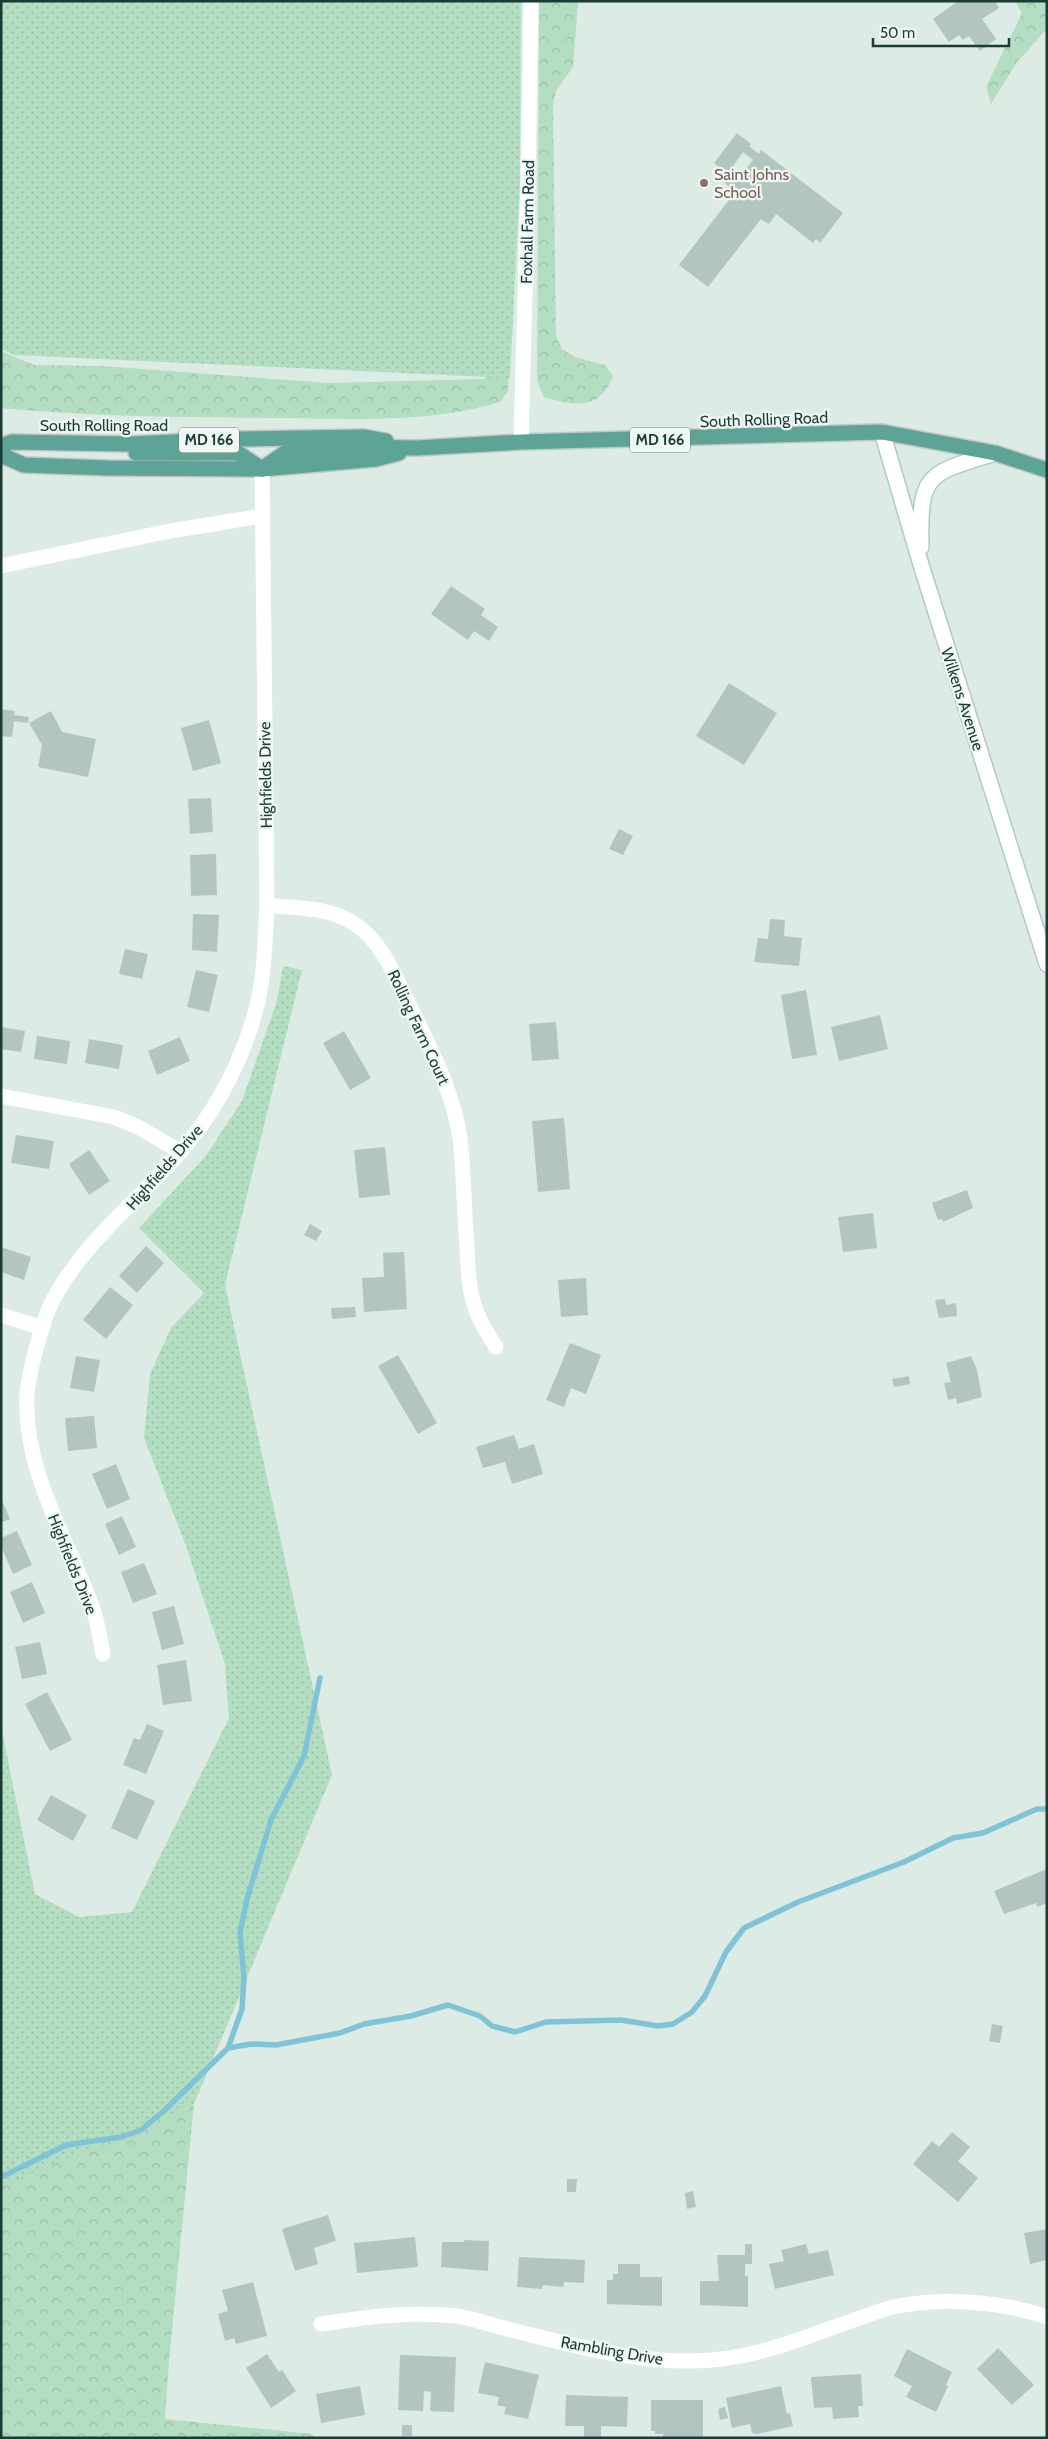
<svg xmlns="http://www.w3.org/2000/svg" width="1048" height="2439" viewBox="0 0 1048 2439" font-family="Cabin,sans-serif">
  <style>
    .forest { fill: url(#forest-crowns) }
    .park { fill: url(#park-dots) }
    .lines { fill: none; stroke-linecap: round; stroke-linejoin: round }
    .stream { stroke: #7fc3d6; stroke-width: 5.5 }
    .building { fill: #b2c6bf; fill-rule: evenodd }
    .secondary-casing { stroke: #afcbc3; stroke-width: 18 }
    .primary-casing { stroke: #c0c8c6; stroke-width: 18 }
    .minor { stroke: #fff; stroke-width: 15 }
    .secondary { stroke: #fff; stroke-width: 15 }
    .primary { stroke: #5da497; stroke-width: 15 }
    .education-dot { fill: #8d6e63; stroke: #eef7f3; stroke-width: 2 }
    .labels { text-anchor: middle; stroke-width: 4.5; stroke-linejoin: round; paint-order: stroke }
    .shield { fill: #eef7f3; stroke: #5c736e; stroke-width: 1 }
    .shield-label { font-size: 15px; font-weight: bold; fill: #1d3b35 }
    .education-label { font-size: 16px; fill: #785e54; stroke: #eef7f3; text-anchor: start }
    .street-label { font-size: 16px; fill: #1d3b35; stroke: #eef7f3 }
  </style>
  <defs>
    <pattern id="forest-crowns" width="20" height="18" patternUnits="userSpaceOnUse" patternTransform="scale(1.25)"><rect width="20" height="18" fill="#b3dec2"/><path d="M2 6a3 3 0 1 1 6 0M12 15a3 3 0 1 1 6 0" fill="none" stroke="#9abfa7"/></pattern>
    <pattern id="park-dots" width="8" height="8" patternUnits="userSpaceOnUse" patternTransform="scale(1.25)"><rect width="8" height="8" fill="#b3dec2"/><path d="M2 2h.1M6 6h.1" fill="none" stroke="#9abfa7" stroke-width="1.8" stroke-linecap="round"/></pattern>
  </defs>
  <rect width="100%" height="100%" fill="#ddebe5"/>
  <g class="forest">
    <path d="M 539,1 L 578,1 L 573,67 L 556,91 L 553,105 L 556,336 L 562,349 L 575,357 L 605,365 L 613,376 C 600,411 574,406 544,397 L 537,381 Z"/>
    <path d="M 1015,1 L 1047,1 L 1047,29 L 1017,62 L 991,104 L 986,87 L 1022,13 Z"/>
    <path d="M 515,201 L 508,391 L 500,402 C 432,423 352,419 282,418 C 188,417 94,417 1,408 L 1,351 L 34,365 L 102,366 L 329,383 L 485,379 L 505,235 Z"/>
    <path d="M 194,2104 L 169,2361 L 165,2419 L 312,2434 L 316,2438 L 1,2438 L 1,2185 Z"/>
  </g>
  <g class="park">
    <path d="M 1,1 L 521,1 L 520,182 L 510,378 L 15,355 L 1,349 Z"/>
    <path d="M 283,966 L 302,970 L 225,1285 L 332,1775 L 194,2104 L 1,2186 L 1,1726 L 35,1894 L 79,1917 L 132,1912 L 229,1718 L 225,1664 L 186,1546 L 144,1438 L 150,1374 L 171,1328 L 204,1293 L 139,1228 L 205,1157 L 242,1101 L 277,1001 Z"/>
  </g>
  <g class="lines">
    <g class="stream">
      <path d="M 228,2048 L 242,2009 L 244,1978 L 240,1932 L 247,1899 L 271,1820 L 304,1756 L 320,1678"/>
      <path d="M 1,2177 L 66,2145 L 121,2137 L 141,2130 L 164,2111 L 228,2048 L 251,2044 L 276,2045 L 340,2033 L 364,2024 L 411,2016 L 448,2005 L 480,2016 L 492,2026 L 515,2032 L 546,2022 L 621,2020 L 658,2026 L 673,2024 L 692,2012 L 705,1996 L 726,1952 L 744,1928 L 798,1902 L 904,1862 L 953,1838 L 983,1833 L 1037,1809 L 1047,1809"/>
    </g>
  </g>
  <g class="building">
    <path d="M 958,1 L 995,1 L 999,8 L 982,19 L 996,39 L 980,51 L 969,36 L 963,40 L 959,35 L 949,42 L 933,19 Z"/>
    <path d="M 737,133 L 751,144 L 749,146 L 759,154 L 761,150 L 843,213 L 820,243 L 816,239 L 813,243 L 776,214 L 769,224 L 761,219 L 708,287 L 679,265 L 735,192 L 715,174 L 720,168 L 714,163 ZM 743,152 L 753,160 L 737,180 L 728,173 Z"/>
    <path d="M 451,586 L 485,609 L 481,615 L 498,627 L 489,641 L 474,631 L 468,640 L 431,614 Z"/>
    <path d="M 729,683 L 777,713 L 744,765 L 696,736 Z"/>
    <path d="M 1,709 L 15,711 L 14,715 L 29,717 L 28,723 L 14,721 L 12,737 L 1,736 Z"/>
    <path d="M 51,711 L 62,732 L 96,739 L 88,777 L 38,767 L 42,745 L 29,723 Z"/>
    <path d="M 209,720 L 221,763 L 193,771 L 181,728 Z"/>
    <path d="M 211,798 L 213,832 L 190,834 L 188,799 Z"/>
    <path d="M 619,829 L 633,836 L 623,855 L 609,849 Z"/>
    <path d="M 216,854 L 217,895 L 191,896 L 190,855 Z"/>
    <path d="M 193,914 L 219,915 L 217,952 L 192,950 Z"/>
    <path d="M 770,919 L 785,920 L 784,936 L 802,938 L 799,966 L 754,962 L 758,938 L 768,939 Z"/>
    <path d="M 125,949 L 148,954 L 142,979 L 119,974 Z"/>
    <path d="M 196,970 L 218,975 L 209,1012 L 187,1007 Z"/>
    <path d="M 806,990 L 817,1055 L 792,1059 L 781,995 Z"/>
    <path d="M 880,1015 L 888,1049 L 839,1061 L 831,1027 Z"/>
    <path d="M 556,1022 L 559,1059 L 532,1061 L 529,1024 Z"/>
    <path d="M 1,1027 L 25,1031 L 21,1052 L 1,1049 Z"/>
    <path d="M 344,1031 L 371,1078 L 350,1090 L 323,1043 Z"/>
    <path d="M 37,1036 L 70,1041 L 67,1064 L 34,1059 Z"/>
    <path d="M 180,1037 L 190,1061 L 157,1075 L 148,1051 Z"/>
    <path d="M 89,1039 L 123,1045 L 119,1069 L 85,1063 Z"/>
    <path d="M 564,1118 L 570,1189 L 538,1192 L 532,1121 Z"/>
    <path d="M 16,1135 L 54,1141 L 49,1169 L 11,1163 Z"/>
    <path d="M 385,1147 L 390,1195 L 359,1198 L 354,1150 Z"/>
    <path d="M 89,1150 L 110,1181 L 89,1195 L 69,1164 Z"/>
    <path d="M 967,1190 L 973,1208 L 943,1222 L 942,1219 L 938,1220 L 932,1203 Z"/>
    <path d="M 873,1213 L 877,1248 L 843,1252 L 838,1217 Z"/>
    <path d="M 310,1224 L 322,1231 L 316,1241 L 304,1235 Z"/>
    <path d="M 146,1246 L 164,1263 L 137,1293 L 119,1276 Z"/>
    <path d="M 1,1247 L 31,1257 L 24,1280 L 1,1272 Z"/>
    <path d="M 404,1252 L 407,1309 L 364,1312 L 362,1278 L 384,1277 L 383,1253 Z"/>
    <path d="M 586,1278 L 588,1315 L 561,1317 L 558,1280 Z"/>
    <path d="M 110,1287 L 133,1305 L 106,1339 L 83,1320 Z"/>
    <path d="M 945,1299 L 946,1305 L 956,1303 L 957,1316 L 939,1318 L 935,1300 Z"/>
    <path d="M 355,1307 L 356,1317 L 332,1319 L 331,1308 Z"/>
    <path d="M 570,1343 L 601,1355 L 586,1394 L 571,1388 L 564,1407 L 546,1400 Z"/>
    <path d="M 398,1355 L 437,1423 L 418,1434 L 378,1366 Z"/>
    <path d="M 76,1356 L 100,1360 L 94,1392 L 70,1388 Z"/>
    <path d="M 971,1356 L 977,1370 L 982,1397 L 957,1404 L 956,1398 L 948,1400 L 944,1383 L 951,1382 L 946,1363 Z"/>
    <path d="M 909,1376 L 910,1384 L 894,1387 L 892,1379 Z"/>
    <path d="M 94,1416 L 97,1448 L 68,1451 L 65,1418 Z"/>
    <path d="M 514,1435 L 519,1449 L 534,1444 L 543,1474 L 512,1484 L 505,1462 L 483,1468 L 476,1447 Z"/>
    <path d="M 116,1464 L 130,1499 L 107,1509 L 92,1474 Z"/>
    <path d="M 1,1498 L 10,1519 L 1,1523 Z"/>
    <path d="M 122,1516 L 136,1547 L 119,1555 L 105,1524 Z"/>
    <path d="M 17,1531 L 32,1565 L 13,1574 L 1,1546 L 1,1538 Z"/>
    <path d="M 144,1563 L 157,1594 L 133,1603 L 121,1572 Z"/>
    <path d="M 32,1582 L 45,1613 L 23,1623 L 10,1592 Z"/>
    <path d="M 174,1606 L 184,1644 L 162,1650 L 152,1612 Z"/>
    <path d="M 40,1642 L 47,1674 L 22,1679 L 15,1647 Z"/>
    <path d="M 186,1660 L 192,1701 L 163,1705 L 157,1665 Z"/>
    <path d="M 47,1692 L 72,1740 L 50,1751 L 25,1704 Z"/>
    <path d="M 147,1724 L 164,1731 L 146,1774 L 123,1765 L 134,1738 L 140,1740 Z"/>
    <path d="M 128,1789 L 155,1801 L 137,1840 L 111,1828 Z"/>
    <path d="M 51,1795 L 87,1815 L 73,1841 L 37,1820 Z"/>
    <path d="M 1047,1869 L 1047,1903 L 1037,1907 L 1036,1903 L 1004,1914 L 994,1891 Z"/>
    <path d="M 992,2024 L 1003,2026 L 1000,2043 L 989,2041 Z"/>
    <path d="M 952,2132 L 970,2147 L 958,2161 L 978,2178 L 958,2202 L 913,2164 L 932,2141 L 939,2147 Z"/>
    <path d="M 567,2179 L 577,2179 L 576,2192 L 567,2192 Z"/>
    <path d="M 693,2191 L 696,2207 L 687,2209 L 685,2193 Z"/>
    <path d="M 328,2215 L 336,2241 L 314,2248 L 318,2264 L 295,2271 L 282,2229 Z"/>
    <path d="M 1047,2229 L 1047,2260 L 1030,2264 L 1024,2233 Z"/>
    <path d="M 415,2237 L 418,2267 L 357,2273 L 354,2243 Z"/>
    <path d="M 464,2240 L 489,2241 L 488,2271 L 441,2267 L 442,2242 L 464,2242 Z"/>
    <path d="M 745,2244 L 752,2244 L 752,2264 L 745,2264 L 745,2276 L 748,2276 L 748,2307 L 700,2305 L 700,2281 L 719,2281 L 717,2255 L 745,2255 Z"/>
    <path d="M 806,2244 L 809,2254 L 828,2250 L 834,2275 L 775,2289 L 769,2264 L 784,2261 L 781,2250 Z"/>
    <path d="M 519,2257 L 585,2260 L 584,2283 L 564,2282 L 563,2287 L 543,2285 L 542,2289 L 517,2287 Z"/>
    <path d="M 618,2264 L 640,2264 L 640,2277 L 662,2277 L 662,2306 L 607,2304 L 607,2280 L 613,2280 L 613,2274 L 618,2274 Z"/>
    <path d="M 253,2282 L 267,2336 L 236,2344 L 234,2338 L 225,2341 L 218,2314 L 228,2311 L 222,2290 Z"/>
    <path d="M 998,2348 L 1034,2385 L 1012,2405 L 977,2369 Z"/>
    <path d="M 907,2349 L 952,2372 L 946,2385 L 948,2386 L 936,2412 L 906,2397 L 912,2386 L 894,2376 Z"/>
    <path d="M 267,2354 L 279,2372 L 282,2370 L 296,2391 L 271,2408 L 246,2368 Z"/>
    <path d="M 400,2355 L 456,2357 L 454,2412 L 430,2411 L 431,2392 L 424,2391 L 423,2411 L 398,2410 Z"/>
    <path d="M 485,2362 L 539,2375 L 528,2419 L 504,2414 L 506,2407 L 497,2405 L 499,2397 L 478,2393 Z"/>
    <path d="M 861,2374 L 863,2406 L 858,2406 L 859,2417 L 833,2419 L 832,2407 L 814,2408 L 811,2377 Z"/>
    <path d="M 360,2386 L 365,2415 L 321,2423 L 316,2394 Z"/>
    <path d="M 781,2386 L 787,2414 L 790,2413 L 793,2426 L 757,2434 L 752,2433 L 750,2424 L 732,2428 L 726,2398 Z"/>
    <path d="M 566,2395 L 628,2397 L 627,2427 L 601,2426 L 601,2438 L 584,2438 L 584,2426 L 565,2426 Z"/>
    <path d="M 651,2400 L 703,2400 L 703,2438 L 663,2438 L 663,2434 L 655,2434 L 655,2431 L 651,2431 Z"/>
    <path d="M 725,2407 L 728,2418 L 720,2420 L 718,2409 Z"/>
    <rect x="402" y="2425" width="10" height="11"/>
  </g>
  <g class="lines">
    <defs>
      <g id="secondary">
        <path d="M 882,432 L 922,568 L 1047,964"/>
        <path d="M 921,547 C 919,472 928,474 995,453"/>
      </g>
      <g id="primary">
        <path d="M 1,446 L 12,442 L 129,444 L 240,439 L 364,437 L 386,441"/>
        <path d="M 136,453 L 238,453 L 262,469"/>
        <path d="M 1,455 L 24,465 L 108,468 L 262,469 L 376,459 L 399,453"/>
        <path d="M 262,469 L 285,453 L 351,447 L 417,448 L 521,442 L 882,432 L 995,453 L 1047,470"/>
      </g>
    </defs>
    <use href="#secondary" class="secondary-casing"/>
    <use href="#primary" class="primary-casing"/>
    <g class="minor">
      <path d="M 521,442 L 528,183 L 531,1"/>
      <path d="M 1,566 L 170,531 L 262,516"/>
      <path d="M 267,905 C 296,908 329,907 355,924 C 383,943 396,978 411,1008 C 431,1050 453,1091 460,1138 C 464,1174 464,1211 467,1247 C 468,1267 468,1288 475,1307 C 479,1322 488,1334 496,1347"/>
      <path d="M 1,1096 L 114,1117 L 138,1127 L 181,1152"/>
      <path d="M 1,1315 L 42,1328"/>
      <path d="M 103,1654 C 100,1639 98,1623 93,1609 C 68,1539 23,1471 27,1395 C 28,1380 32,1364 36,1349 C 41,1332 45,1314 54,1298 C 91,1230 159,1186 203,1123 C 228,1088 248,1044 258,1001 C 265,970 265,937 267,905 L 262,469"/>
      <path d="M 321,2324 C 366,2317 410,2311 456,2316 C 474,2318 493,2326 511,2330 C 576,2346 645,2366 712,2360 C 761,2356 808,2336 854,2320 C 867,2316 880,2310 893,2307 C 943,2297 999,2301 1047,2317"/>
    </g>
    <use href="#secondary" class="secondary"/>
    <use href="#primary" class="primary"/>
  </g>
  <circle class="education-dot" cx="704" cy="183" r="5"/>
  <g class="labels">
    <g class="shield">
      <rect x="179" y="427.5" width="60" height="25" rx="4"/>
      <rect x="630" y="427.5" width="60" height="25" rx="4"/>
    </g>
    <g class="shield-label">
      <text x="209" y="445">MD 166</text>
      <text x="660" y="445">MD 166</text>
    </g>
    <g class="education-label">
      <text x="714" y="180">Saint Johns<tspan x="714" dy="18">School</tspan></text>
    </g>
    <g class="street-label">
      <text transform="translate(527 222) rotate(-89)" y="6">Foxhall Farm Road</text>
      <text transform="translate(764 419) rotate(-2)" y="6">South Rolling Road</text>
      <text x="104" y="431">South Rolling Road</text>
      <text transform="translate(963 699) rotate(72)" y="6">Wilkens Avenue</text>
      <text transform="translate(265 775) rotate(-91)" y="6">Highfields Drive</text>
      <text transform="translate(419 1027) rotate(65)" y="6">Rolling Farm Court</text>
      <text transform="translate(164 1167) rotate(-49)" y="6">Highfields Drive</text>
      <text transform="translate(73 1564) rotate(68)" y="6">Highfields Drive</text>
      <text transform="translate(612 2350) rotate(10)" y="6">Rambling Drive</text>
    </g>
  </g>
  <rect width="1048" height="2439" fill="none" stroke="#1d3b35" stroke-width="5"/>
  <path d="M873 38v8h136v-8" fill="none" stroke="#1d3b35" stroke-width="2.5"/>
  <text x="880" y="38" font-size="15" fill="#1d3b35" stroke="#eef7f3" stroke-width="4" paint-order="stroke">50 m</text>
</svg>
